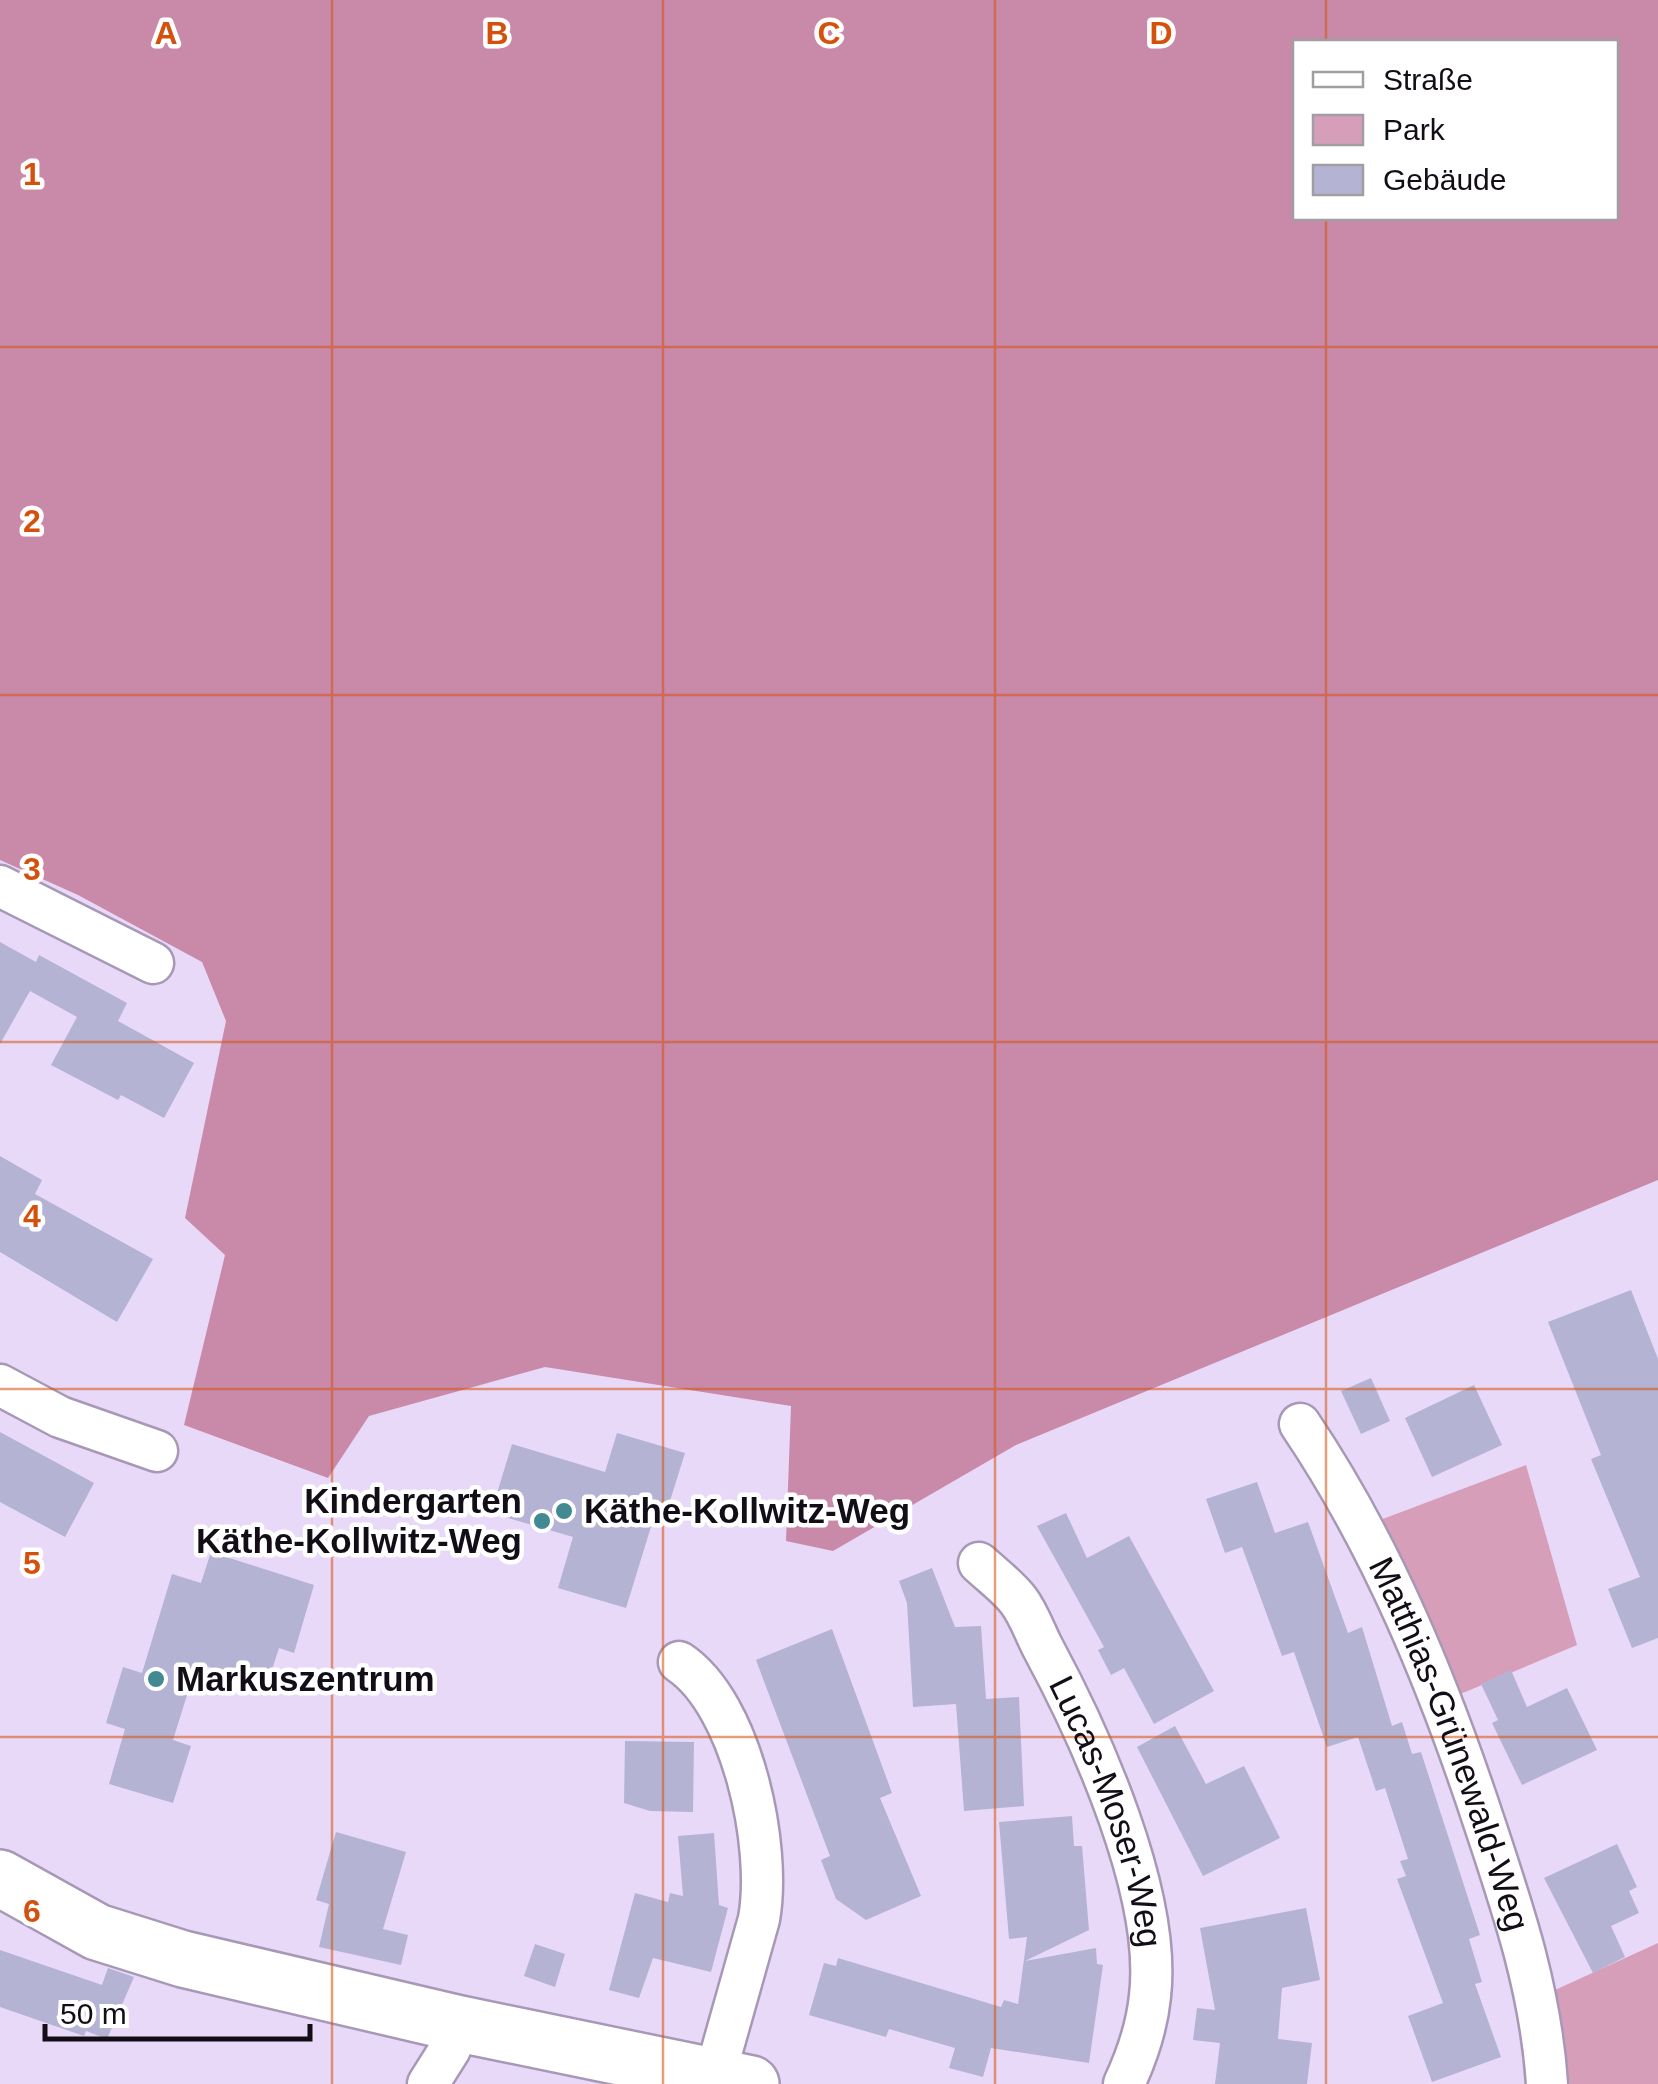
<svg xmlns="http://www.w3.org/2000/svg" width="1658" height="2084" viewBox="0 0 1658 2084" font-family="Helvetica,sans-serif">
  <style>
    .green { fill: #d79eba }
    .forest { fill: #c98aaa; fill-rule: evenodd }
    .building { fill: #b4b3d3 }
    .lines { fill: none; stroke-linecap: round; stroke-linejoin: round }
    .street-casing { stroke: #a798b6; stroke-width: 45 }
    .secondary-casing { stroke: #a798b6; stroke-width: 60 }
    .street { stroke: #fff; stroke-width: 40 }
    .secondary { stroke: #fff; stroke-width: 55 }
    .grid { fill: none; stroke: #d3510d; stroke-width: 2.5; stroke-opacity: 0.55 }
    .poi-dot { fill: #428992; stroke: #fff; stroke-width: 4 }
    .labels { text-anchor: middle; stroke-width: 9; stroke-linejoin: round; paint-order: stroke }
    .poi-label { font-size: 35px; font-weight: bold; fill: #120d17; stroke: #fff; text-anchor: start }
    .street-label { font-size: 35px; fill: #120d17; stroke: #fff }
    .grid-label { font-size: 32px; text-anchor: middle; font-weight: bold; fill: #d3510d; stroke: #fff; stroke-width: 9; stroke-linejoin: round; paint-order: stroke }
  </style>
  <rect width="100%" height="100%" fill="#e9d9f9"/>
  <g class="green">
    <path d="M 1526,1465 L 1577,1645 L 1458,1695 L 1380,1520 Z"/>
    <path d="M 1658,1943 L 1658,2084 L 1570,2084 L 1563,2074 L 1555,1990 Z"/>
  </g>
  <path class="forest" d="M 0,0 L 1658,0 L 1658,1180 L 1016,1445 L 833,1551 L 786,1541 L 791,1406 L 545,1367 L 369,1416 L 328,1478 L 184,1425 L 225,1255 L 185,1218 L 226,1021 L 202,962 L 78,895 L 0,860 ZM 1296,42 L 1616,42 L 1616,218 L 1296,218 Z"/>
  <g class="building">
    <path d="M 0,942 L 36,962 L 39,955 L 127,1003 L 118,1021 L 194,1063 L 164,1118 L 121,1095 L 118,1100 L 51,1065 L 77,1017 L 30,991 L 0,1044 Z"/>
    <path d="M 0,1156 L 42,1180 L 35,1194 L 153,1259 L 117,1322 L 0,1252 Z"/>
    <path d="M 1631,1290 L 1658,1359 L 1658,1638 L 1632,1648 L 1608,1589 L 1640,1577 L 1591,1459 L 1601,1455 L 1548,1322 Z"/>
    <path d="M 1371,1378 L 1390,1421 L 1361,1434 L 1341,1391 Z"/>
    <path d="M 1474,1385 L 1502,1445 L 1432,1477 L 1405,1418 Z"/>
    <path d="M 0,1432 L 94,1483 L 65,1537 L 0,1502 Z"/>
    <path d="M 617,1433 L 685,1453 L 664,1520 L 654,1517 L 626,1608 L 558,1588 L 573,1537 L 491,1513 L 512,1444 L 605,1472 Z"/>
    <path d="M 1257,1482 L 1275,1533 L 1308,1522 L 1348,1633 L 1362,1627 L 1392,1726 L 1402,1722 L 1412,1754 L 1421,1752 L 1480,1935 L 1469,1939 L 1482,1982 L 1475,1984 L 1501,2057 L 1432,2082 L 1408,2016 L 1443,2003 L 1397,1879 L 1406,1876 L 1400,1861 L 1408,1859 L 1385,1788 L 1376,1791 L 1358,1737 L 1327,1747 L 1294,1652 L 1282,1656 L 1242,1547 L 1225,1553 L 1206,1499 Z"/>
    <path d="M 1066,1513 L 1087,1558 L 1129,1536 L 1214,1691 L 1154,1724 L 1124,1668 L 1111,1675 L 1098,1650 L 1104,1647 L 1037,1526 Z"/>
    <path d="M 211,1552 L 314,1585 L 294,1653 L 279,1648 L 267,1685 L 197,1663 L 173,1740 L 191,1746 L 173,1803 L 109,1784 L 125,1729 L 106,1723 L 123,1667 L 142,1673 L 172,1574 L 201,1583 Z"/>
    <path d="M 932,1568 L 955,1627 L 981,1626 L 986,1699 L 1019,1697 L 1024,1806 L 964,1811 L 956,1704 L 913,1707 L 907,1603 L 899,1581 Z"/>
    <path d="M 832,1629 L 892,1793 L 880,1798 L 921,1896 L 866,1920 L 836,1899 L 821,1860 L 830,1856 L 756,1660 Z"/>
    <path d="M 1511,1670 L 1527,1707 L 1567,1688 L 1597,1750 L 1522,1785 L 1492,1723 L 1498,1720 L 1481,1684 Z"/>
    <path d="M 1175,1726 L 1206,1784 L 1244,1766 L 1280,1838 L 1203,1876 L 1137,1747 Z"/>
    <path d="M 625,1741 L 694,1742 L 693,1812 L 650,1811 L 624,1803 Z"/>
    <path d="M 1072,1816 L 1074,1846 L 1082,1846 L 1089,1930 L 1025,1961 L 1096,1948 L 1097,1964 L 1103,1965 L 1089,2063 L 991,2048 L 983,2077 L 949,2068 L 955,2048 L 889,2029 L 886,2037 L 809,2015 L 824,1963 L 836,1966 L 838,1958 L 1001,2007 L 1004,2000 L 1018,2004 L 1027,1937 L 1009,1939 L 999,1822 Z"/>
    <path d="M 336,1832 L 406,1852 L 383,1929 L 408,1935 L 401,1965 L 319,1947 L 329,1904 L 316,1900 Z"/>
    <path d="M 714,1833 L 719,1905 L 728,1908 L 711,1972 L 653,1958 L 639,1998 L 609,1990 L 635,1893 L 668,1902 L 670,1893 L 683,1896 L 678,1836 Z"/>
    <path d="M 1617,1844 L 1637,1887 L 1629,1891 L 1639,1913 L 1611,1926 L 1625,1957 L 1593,1973 L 1544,1878 Z"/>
    <path d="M 1306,1908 L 1320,1980 L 1282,1988 L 1278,2039 L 1312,2043 L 1307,2084 L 1215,2084 L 1220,2043 L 1193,2040 L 1197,2008 L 1215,2010 L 1200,1928 Z"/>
    <path d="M 535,1944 L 565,1954 L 555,1987 L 524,1976 Z"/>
    <path d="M 0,1950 L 102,1985 L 108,1968 L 134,1977 L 107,2039 L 86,2031 L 84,2036 L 0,2007 Z"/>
  </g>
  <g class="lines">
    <defs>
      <g id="street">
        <path d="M 0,886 L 153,963"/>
        <path d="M 0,1385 L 60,1417 L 157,1451"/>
        <path id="s1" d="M 1300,1424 C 1383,1547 1439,1685 1485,1825 C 1514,1912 1541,1992 1547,2084"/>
        <path id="s2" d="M 979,1563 C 992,1575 1008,1587 1018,1600 C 1029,1614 1035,1633 1043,1648 C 1091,1737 1162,1894 1150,1996 C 1147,2027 1137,2056 1124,2084"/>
        <path d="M 679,1662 C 742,1704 772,1846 759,1919 L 715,2075"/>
        <path d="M 428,2084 L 450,2049 L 460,2024"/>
      </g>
      <path id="secondary" d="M 0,1878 L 97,1932 L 183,1959 L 460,2024 L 751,2084"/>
    </defs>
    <use href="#street" class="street-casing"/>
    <use href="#secondary" class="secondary-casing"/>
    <use href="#street" class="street"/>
    <use href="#secondary" class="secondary"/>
  </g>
  <path class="grid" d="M 332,0 L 332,2084M 663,0 L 663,2084M 995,0 L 995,2084M 1326,0 L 1326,42M 1326,218 L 1326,2084M 0,347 L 1658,347M 0,695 L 1658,695M 0,1042 L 1658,1042M 0,1389 L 1658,1389M 0,1737 L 1658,1737"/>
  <g class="poi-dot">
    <circle cx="564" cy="1511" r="10"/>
    <circle cx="542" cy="1521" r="10"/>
    <circle cx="156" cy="1679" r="10"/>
  </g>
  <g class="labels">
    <g class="poi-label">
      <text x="522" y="1513" text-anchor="end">Kindergarten<tspan x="522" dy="40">Käthe-Kollwitz-Weg</tspan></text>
      <text x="584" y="1523">Käthe-Kollwitz-Weg</text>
      <text x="176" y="1691">Markuszentrum</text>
    </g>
    <g class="street-label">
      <text dy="12" stroke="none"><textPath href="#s1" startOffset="355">Matthias-Grünewald-Weg</textPath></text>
      <text dy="12" stroke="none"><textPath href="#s2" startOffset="285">Lucas-Moser-Weg</textPath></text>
    </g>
  </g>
  <g class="grid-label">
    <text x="166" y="44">A</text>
    <text x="497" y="44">B</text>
    <text x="829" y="44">C</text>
    <text x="1161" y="44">D</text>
    <text x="32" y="185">1</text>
    <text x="32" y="532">2</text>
    <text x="32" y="880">3</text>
    <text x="32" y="1227">4</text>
    <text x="32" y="1574">5</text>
    <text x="32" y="1922">6</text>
  </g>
  <rect x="1293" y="40" width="325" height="180" fill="#ffffff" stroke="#a09ea2" stroke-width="2.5"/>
  <rect x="1313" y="72" width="50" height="15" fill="#ffffff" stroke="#a09ea2" stroke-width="2.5"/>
  <text x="1383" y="90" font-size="30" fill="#120d17">Straße</text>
  <rect x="1313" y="115" width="50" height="30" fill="#d79eba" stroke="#a09ea2" stroke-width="2.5"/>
  <text x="1383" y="140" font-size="30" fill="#120d17">Park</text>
  <rect x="1313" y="165" width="50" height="30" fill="#b4b3d3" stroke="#a09ea2" stroke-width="2.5"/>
  <text x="1383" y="190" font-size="30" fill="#120d17">Gebäude</text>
  <path d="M45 2024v15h265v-15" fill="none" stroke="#120d17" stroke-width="5"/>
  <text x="60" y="2024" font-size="30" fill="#120d17" stroke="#ffffff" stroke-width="8" paint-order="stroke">50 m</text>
</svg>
